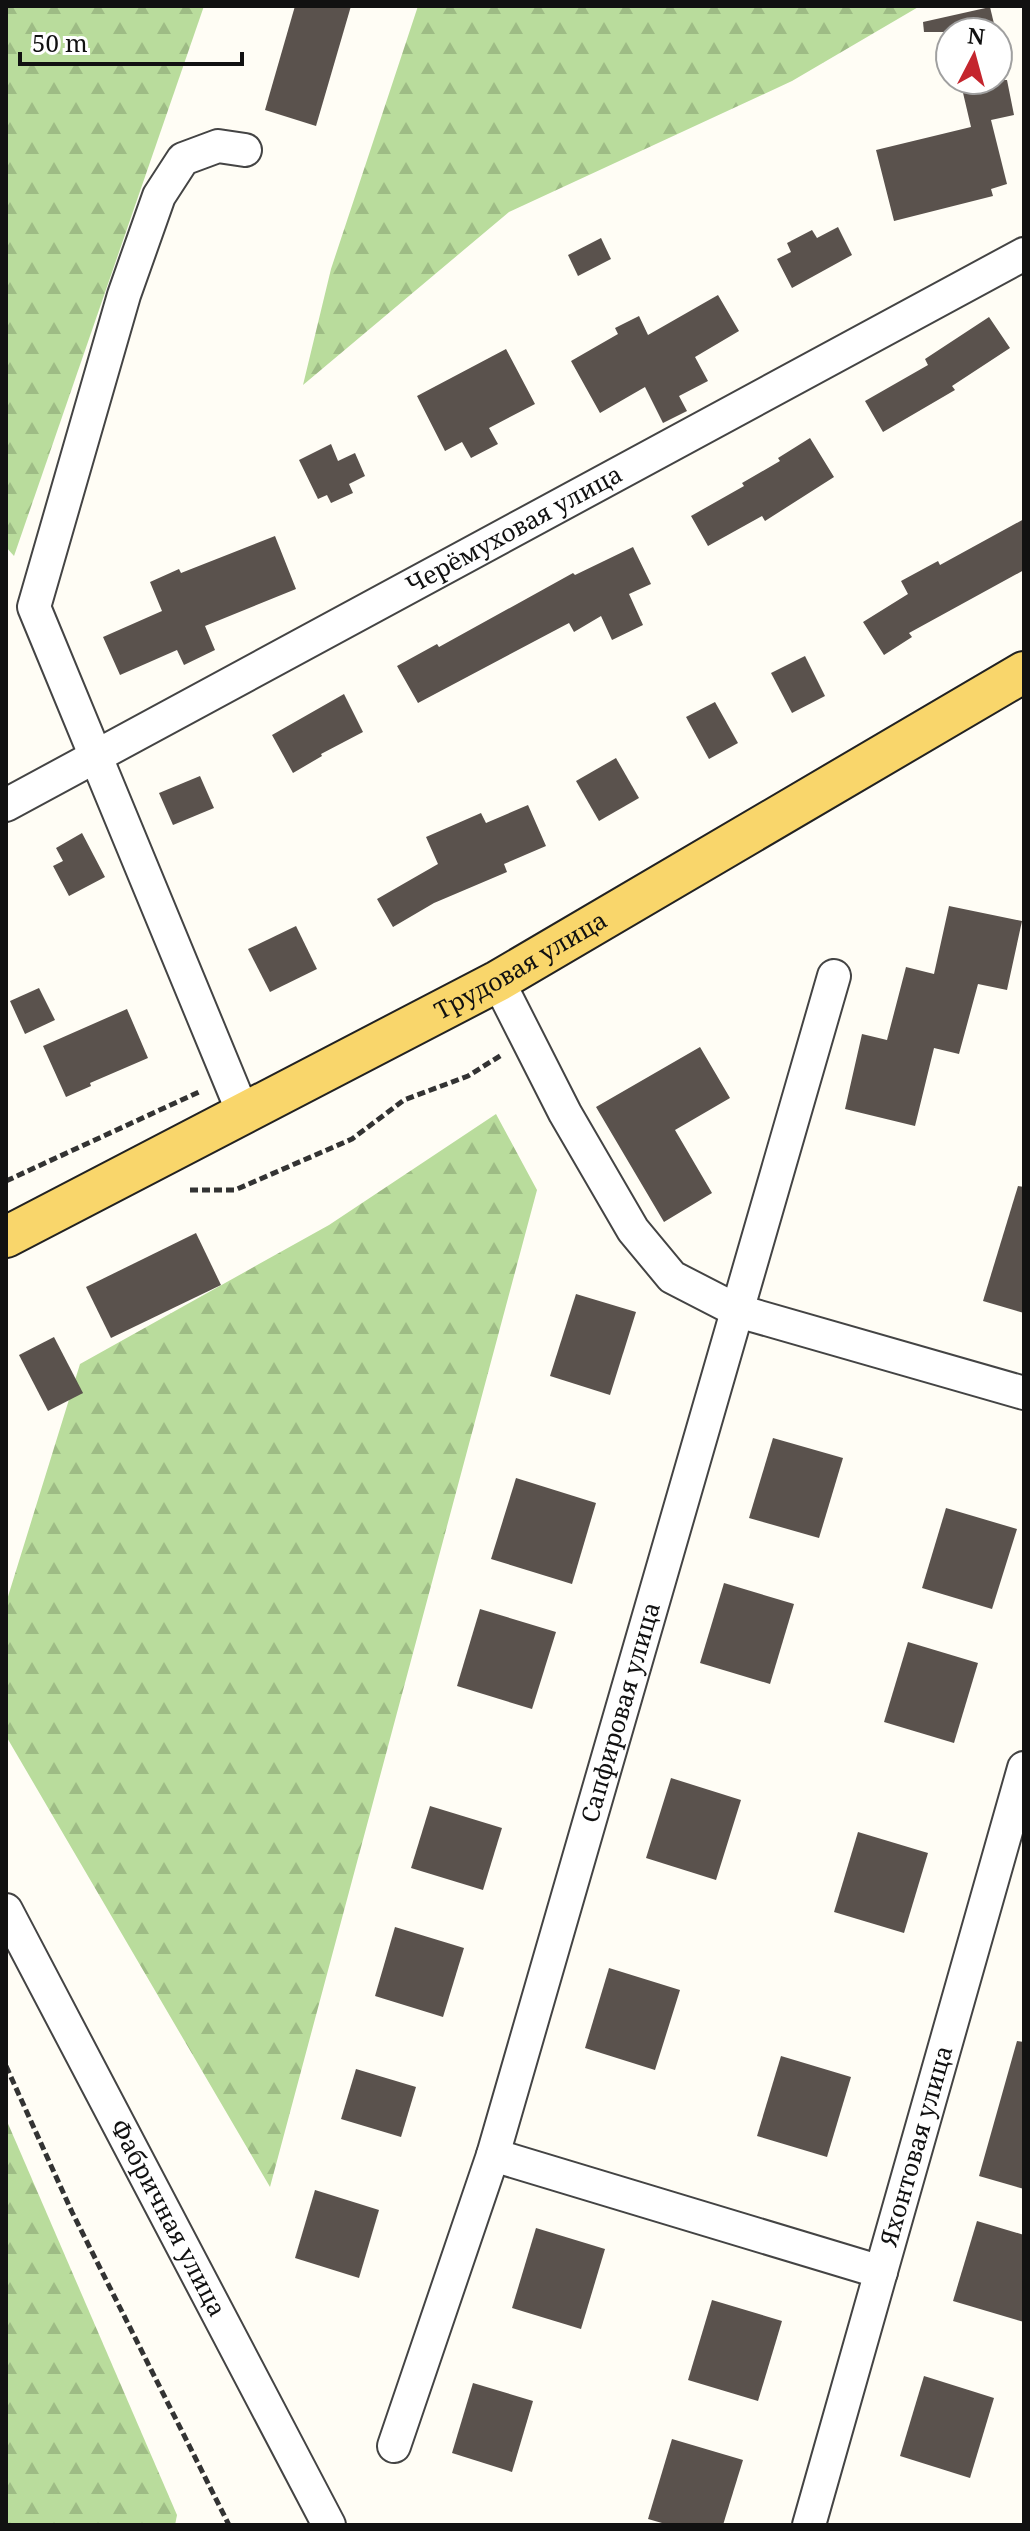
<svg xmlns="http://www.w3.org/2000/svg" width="1030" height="2531" viewBox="0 0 1030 2531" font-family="'Noto Serif',serif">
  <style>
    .forest { fill: url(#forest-firs) }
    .building { fill: #5a524d }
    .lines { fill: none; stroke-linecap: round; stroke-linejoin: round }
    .minor-casing { stroke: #444; stroke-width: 36 }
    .major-casing { stroke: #222; stroke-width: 44 }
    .path { stroke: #333; stroke-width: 5; stroke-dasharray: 8 4; stroke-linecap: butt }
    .minor { stroke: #fff; stroke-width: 32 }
    .major { stroke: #f9d66b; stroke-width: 40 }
    .labels { text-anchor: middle; stroke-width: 8; stroke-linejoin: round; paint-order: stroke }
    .street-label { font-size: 24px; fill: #111; stroke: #fff }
  </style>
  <defs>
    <pattern id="forest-firs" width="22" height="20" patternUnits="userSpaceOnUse" patternTransform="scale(2)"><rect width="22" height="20" fill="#b9dc9c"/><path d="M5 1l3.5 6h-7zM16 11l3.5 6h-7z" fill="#9ebc85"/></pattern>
  </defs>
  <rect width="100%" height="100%" fill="#fffdf5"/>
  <g class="forest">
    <path d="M 6,6 L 204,6 L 14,556 L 6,547 Z"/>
    <path d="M 418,6 L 920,6 L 792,81 L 509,212 L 303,385 L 331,269 Z"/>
    <path d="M 496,1114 L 537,1190 L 270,2187 L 6,1736 L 6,1603 L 80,1364 L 329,1225 Z"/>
    <path d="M 6,2119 L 177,2515 L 175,2525 L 6,2525 Z"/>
  </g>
  <g class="building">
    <path d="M 295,6 L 351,6 L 316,126 L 265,110 Z"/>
    <path d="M 990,7 L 996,32 L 924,32 L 923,22 Z"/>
    <path d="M 960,80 L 1007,80 L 1014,115 L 991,120 L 1007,184 L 991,189 L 993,196 L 894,221 L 876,150 L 971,127 Z"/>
    <path d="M 838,227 L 852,255 L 792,288 L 777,259 L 791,252 L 787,243 L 812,230 L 817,238 Z"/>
    <path d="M 601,238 L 611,259 L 578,276 L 568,255 Z"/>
    <path d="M 718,295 L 739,331 L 695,357 L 708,381 L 679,396 L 687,411 L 663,423 L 645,387 L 600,413 L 571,361 L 618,334 L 615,328 L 639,316 L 648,335 Z"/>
    <path d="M 989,317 L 1010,348 L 952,386 L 955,390 L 883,432 L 865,401 L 928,365 L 925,359 Z"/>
    <path d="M 506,349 L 535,404 L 489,428 L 498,444 L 471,458 L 462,442 L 445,451 L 417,396 Z"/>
    <path d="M 810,438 L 834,477 L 765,521 L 762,516 L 708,546 L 691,516 L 744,486 L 742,483 L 780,461 L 778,458 Z"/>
    <path d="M 331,444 L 338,461 L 355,453 L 365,476 L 349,484 L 353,493 L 331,503 L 327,495 L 318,499 L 299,460 Z"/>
    <path d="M 1024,519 L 1024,570 L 909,633 L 912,637 L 884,655 L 863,622 L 908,594 L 901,581 L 938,561 L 940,565 Z"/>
    <path d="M 275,536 L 296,589 L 205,626 L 215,650 L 184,665 L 177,650 L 120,675 L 103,637 L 162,611 L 150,582 L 179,569 L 181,573 Z"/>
    <path d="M 633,547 L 651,584 L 629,594 L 643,625 L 612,640 L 601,616 L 574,632 L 569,623 L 418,703 L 397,666 L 437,644 L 439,647 L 573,573 L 575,575 Z"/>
    <path d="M 805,656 L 825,696 L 792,713 L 771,673 Z"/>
    <path d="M 344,694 L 363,732 L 321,754 L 322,756 L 293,773 L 272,735 Z"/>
    <path d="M 715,702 L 738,743 L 709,759 L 686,717 Z"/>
    <path d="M 616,758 L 639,798 L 599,821 L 576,781 Z"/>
    <path d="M 200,776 L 214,808 L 173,825 L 159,793 Z"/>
    <path d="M 528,805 L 546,846 L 504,864 L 507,872 L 434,903 L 393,927 L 377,899 L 438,864 L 426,837 L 481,813 L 486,823 Z"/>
    <path d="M 82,833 L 105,877 L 69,896 L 53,866 L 63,861 L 56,848 Z"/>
    <path d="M 949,906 L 1022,921 L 1007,990 L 978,984 L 959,1054 L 934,1048 L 915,1126 L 845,1109 L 862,1034 L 887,1040 L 906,967 L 934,974 Z"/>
    <path d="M 296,926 L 317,969 L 270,992 L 248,949 Z"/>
    <path d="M 39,988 L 55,1020 L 25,1034 L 10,1001 Z"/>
    <path d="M 127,1009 L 148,1058 L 90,1083 L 91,1086 L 66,1097 L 43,1046 Z"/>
    <path d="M 700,1047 L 730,1098 L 675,1130 L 712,1193 L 664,1222 L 596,1107 Z"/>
    <path d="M 1018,1186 L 1024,1187 L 1024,1313 L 983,1301 Z"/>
    <path d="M 196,1233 L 221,1285 L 111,1338 L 86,1287 Z"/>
    <path d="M 576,1294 L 636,1312 L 610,1395 L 550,1376 Z"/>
    <path d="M 54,1337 L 83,1393 L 48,1411 L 19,1355 Z"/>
    <path d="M 773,1438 L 843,1458 L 819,1538 L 749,1518 Z"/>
    <path d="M 516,1478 L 596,1503 L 572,1584 L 491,1559 Z"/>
    <path d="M 946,1508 L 1017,1529 L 992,1609 L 922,1588 Z"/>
    <path d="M 724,1583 L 794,1604 L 770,1684 L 700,1663 Z"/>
    <path d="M 480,1609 L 556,1632 L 532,1709 L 457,1686 Z"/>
    <path d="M 908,1642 L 978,1663 L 954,1743 L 884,1722 Z"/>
    <path d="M 671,1778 L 741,1800 L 716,1880 L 646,1858 Z"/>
    <path d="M 430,1806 L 502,1828 L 483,1890 L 411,1868 Z"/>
    <path d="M 858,1832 L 928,1853 L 904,1933 L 834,1912 Z"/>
    <path d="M 395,1927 L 464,1948 L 443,2017 L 375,1996 Z"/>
    <path d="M 609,1968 L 680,1990 L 655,2070 L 585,2048 Z"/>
    <path d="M 1017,2041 L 1024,2042 L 1024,2189 L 979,2176 Z"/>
    <path d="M 781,2056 L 851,2077 L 827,2157 L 757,2136 Z"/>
    <path d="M 356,2069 L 416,2087 L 401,2137 L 341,2119 Z"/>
    <path d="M 315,2190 L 379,2210 L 359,2278 L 295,2258 Z"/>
    <path d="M 977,2221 L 1024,2235 L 1024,2322 L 953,2301 Z"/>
    <path d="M 536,2228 L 605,2249 L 581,2329 L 512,2308 Z"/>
    <path d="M 712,2300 L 782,2321 L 758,2401 L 688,2380 Z"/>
    <path d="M 924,2376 L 994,2398 L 970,2478 L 900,2456 Z"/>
    <path d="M 473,2383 L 533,2401 L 512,2472 L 452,2453 Z"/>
    <path d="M 672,2439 L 743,2460 L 723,2525 L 669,2525 L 648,2519 Z"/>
  </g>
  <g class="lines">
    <defs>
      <g id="minor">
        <path id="s1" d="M 6,805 L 1024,254"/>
        <path d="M 498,981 L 565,1113 L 633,1230 L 672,1277 L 738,1311 L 1024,1393"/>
        <path d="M 244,1115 L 34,607 L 124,295 L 159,196 L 183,159 L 218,146 L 245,150"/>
        <path id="s2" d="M 6,1910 L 329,2525"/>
        <path d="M 493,2155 L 881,2272"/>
        <path id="s3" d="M 394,2446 L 493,2155 L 834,976"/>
        <path id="s4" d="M 809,2525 L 1024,1768"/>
      </g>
      <g id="major">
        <path id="s5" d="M 6,1237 L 498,981 L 1024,672"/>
      </g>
    </defs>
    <use href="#minor" class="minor-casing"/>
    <use href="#major" class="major-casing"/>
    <g class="path">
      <path d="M 6,1181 L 201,1091"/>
      <path d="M 190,1190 L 235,1190 L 352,1139 L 404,1100 L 468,1076 L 503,1054"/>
      <path d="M 6,2066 L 72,2212 L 229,2525"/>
    </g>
    <use href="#minor" class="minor"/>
    <use href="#major" class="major"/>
  </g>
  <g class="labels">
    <g class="street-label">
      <text dy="8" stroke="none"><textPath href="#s1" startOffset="578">Черёмуховая улица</textPath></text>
      <text dy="8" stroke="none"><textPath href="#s5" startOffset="582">Трудовая улица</textPath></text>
      <text dy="8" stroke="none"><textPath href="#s3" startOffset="768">Сапфировая улица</textPath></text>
      <text dy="8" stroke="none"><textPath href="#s4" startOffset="394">Яхонтовая улица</textPath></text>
      <text dy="8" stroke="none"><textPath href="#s2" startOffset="348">Фабричная улица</textPath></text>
    </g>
  </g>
  <rect width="1030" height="2531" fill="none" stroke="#111111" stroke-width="16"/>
  <g transform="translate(974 56) rotate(6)"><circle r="38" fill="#ffffff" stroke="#a0a0a0" stroke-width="2"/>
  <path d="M0-6L14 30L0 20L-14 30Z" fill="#c4262e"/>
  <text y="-12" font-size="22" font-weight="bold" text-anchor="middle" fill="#111111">N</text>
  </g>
  <path d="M20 52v12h222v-12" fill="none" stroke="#111111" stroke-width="4"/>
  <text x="32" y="52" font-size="24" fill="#111111" stroke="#ffffff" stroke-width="6" paint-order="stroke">50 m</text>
</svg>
